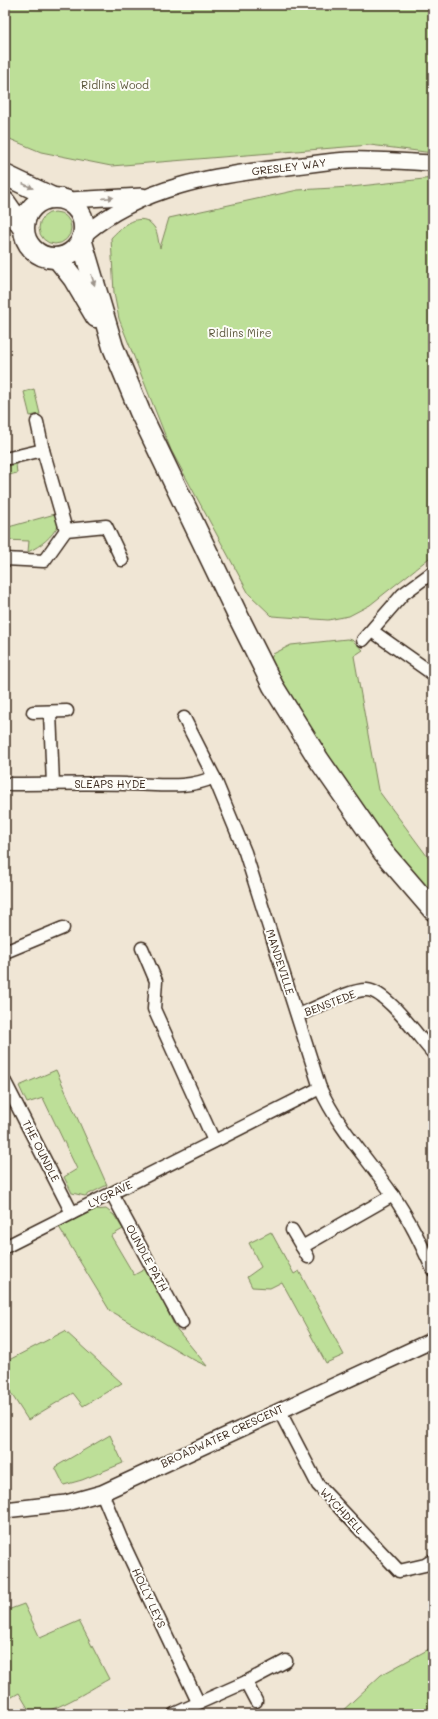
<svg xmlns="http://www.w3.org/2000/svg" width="438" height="1719" viewBox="0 0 438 1719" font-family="Mali,sans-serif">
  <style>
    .green { fill: #bddf98; stroke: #7c845b }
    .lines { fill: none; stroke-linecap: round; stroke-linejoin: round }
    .minor-casing { stroke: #3b2a1e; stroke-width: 15 }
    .tertiary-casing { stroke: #3b2a1e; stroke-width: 18 }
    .trunk-casing { stroke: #3b2a1e; stroke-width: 23 }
    .minor { stroke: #fdfcf7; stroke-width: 12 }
    .tertiary { stroke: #fdfcf7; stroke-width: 15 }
    .trunk { stroke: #fdfcf7; stroke-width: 20 }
    .oneway { fill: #9c938a }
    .labels { text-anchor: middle; stroke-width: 4; stroke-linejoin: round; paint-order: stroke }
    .park-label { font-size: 11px; fill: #5c573c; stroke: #fdfcf7 }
    .street-label { font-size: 11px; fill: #3b2a1e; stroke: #fdfcf7 }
  </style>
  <rect width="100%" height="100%" fill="#f0e6d5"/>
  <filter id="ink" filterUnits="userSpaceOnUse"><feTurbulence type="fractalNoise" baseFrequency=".025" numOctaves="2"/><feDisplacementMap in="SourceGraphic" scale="8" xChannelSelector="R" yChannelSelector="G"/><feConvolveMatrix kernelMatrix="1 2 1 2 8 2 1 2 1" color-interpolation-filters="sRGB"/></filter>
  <g filter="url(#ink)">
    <g class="green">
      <path d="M 5,5 L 433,5 L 433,153 L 370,145 L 111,166 L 41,152 L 5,137 Z"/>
      <path d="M 433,178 L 433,555 L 370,605 L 349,616 L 328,620 L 272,616 L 249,594 L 171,450 L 119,319 L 114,293 L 111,238 C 121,227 141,209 154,227 C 158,232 158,242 160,248 L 169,218 L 298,190 L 351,187 Z"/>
      <circle cx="55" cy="228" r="16"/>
      <path d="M 34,389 L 40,414 L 30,416 L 24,392 Z"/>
      <path d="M 16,464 L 17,473 L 5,476 L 5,467 Z"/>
      <path d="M 55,514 L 59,524 C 51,538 42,545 28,552 L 29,541 L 5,540 L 5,528 Z"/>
      <path d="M 347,639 L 352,640 L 363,650 L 354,656 L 378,790 L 433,864 L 433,899 L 368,817 L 301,719 L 269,663 L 273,654 L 291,645 Z"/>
      <path d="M 56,1070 L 107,1185 L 85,1196 L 72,1193 L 64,1177 L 77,1169 L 43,1098 L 27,1103 L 19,1086 Z"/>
      <path d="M 106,1209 L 114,1215 L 123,1229 L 111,1236 L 134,1275 L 147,1268 L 175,1327 L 207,1366 L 194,1360 L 110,1311 L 59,1227 L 94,1210 Z"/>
      <path d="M 271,1232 L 294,1274 L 299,1271 L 344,1355 L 326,1363 L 282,1282 L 270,1288 L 252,1287 L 247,1277 L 261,1267 L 249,1243 Z"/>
      <path d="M 65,1331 L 122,1383 L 83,1406 L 73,1393 L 28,1420 L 5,1384 L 5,1362 Z"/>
      <path d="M 110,1435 L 123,1463 L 82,1480 L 64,1485 L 55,1467 Z"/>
      <path d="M 24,1604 L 40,1638 L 79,1621 L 109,1679 C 87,1691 54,1714 29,1714 L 29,1710 L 19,1693 L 5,1701 L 5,1611 Z"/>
      <path d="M 433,1647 L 433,1714 L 339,1714 L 381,1675 Z"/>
    </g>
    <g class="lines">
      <defs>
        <g id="minor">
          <path d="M 37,422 L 43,450 L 66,530"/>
          <path d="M 5,459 L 43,450"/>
          <path d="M 5,559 L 44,561 L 66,530 L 106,526 L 122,560"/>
          <path d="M 372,631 L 433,674"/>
          <path d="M 363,640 L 403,594 L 433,572"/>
          <path d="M 33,712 L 67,711"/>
          <path d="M 50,713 L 53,784"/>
          <path d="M 184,718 L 214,777 L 245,852 L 320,1088 C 338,1128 368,1159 392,1194 C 409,1218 421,1244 433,1270"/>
          <path d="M 5,784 C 46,784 87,783 127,784 C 157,784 187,790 214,777"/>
          <path d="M 142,948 L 156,981 L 154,1009 L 214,1141"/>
          <path d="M 5,952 L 63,928"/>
          <path d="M 298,1015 C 315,1009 350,989 367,990 C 387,991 419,1038 433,1053"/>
          <path d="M 5,1082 L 72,1213"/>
          <path d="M 112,1194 L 182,1323"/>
          <path d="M 292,1230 L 308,1257"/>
          <path d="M 5,1247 L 320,1088"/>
          <path d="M 302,1247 L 393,1195"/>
          <path d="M 279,1410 L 318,1485 L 399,1571 L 425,1565 L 433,1560"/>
          <path d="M 102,1493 L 122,1541 L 198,1702"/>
          <path d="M 246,1682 L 256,1701"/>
          <path d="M 174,1714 L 246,1682 L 286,1661"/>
        </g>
        <g id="tertiary">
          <path d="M 69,200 L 142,196"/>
          <path d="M 85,234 C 141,186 216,175 287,167 C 307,165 328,161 348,160 C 376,159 405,162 433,163"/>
          <path d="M 5,1510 L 66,1503 L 102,1493 L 433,1340"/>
        </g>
        <g id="trunk">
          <path d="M 5,175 L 51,197"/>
          <circle cx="54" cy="228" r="30"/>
          <path d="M 5,202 L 23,228"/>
          <path d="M 82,242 L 113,347 L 140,412 L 239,618 L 273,686 L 319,760 L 383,852 L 433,910"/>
          <path d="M 58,259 L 73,278 L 96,317"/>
        </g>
      </defs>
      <use href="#minor" class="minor-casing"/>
      <use href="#tertiary" class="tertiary-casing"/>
      <use href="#trunk" class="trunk-casing"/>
      <use href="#minor" class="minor"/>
      <use href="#tertiary" class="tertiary"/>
      <use href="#trunk" class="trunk"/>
    </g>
    <defs><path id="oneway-solid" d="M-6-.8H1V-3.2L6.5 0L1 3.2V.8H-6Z"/></defs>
    <g class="oneway">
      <use href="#oneway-solid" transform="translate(28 186) rotate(25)"/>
      <use href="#oneway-solid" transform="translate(108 198) rotate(-4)"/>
      <use href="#oneway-solid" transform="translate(93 280) rotate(73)"/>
    </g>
  </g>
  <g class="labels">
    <g class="park-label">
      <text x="115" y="89">Ridlins Wood</text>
      <text x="240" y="337">Ridlins Mire</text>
    </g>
    <g class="street-label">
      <text transform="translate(289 167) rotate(-7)" y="4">GRESLEY WAY</text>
      <text x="110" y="788">SLEAPS HYDE</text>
      <text transform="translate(280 962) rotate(72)" y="4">MANDEVILLE</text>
      <text transform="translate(330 1003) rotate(-21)" y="4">BENSTEDE</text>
      <text transform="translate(41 1151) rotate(63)" y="4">THE OUNDLE</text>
      <text transform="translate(110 1194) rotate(-26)" y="4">LYGRAVE</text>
      <text transform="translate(147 1258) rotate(61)" y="4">OUNDLE PATH</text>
      <text transform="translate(222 1436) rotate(-25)" y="4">BROADWATER CRESCENT</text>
      <text transform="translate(342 1511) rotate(47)" y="4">WYCHDELL</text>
      <text transform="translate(149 1598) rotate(65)" y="4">HOLLY LEYS</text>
    </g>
  </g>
  <rect width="438" height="1719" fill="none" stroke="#fdfcf7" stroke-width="20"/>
  <rect x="10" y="10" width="418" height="1699" fill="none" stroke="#3b2a1e" stroke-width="1.5" filter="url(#ink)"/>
</svg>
